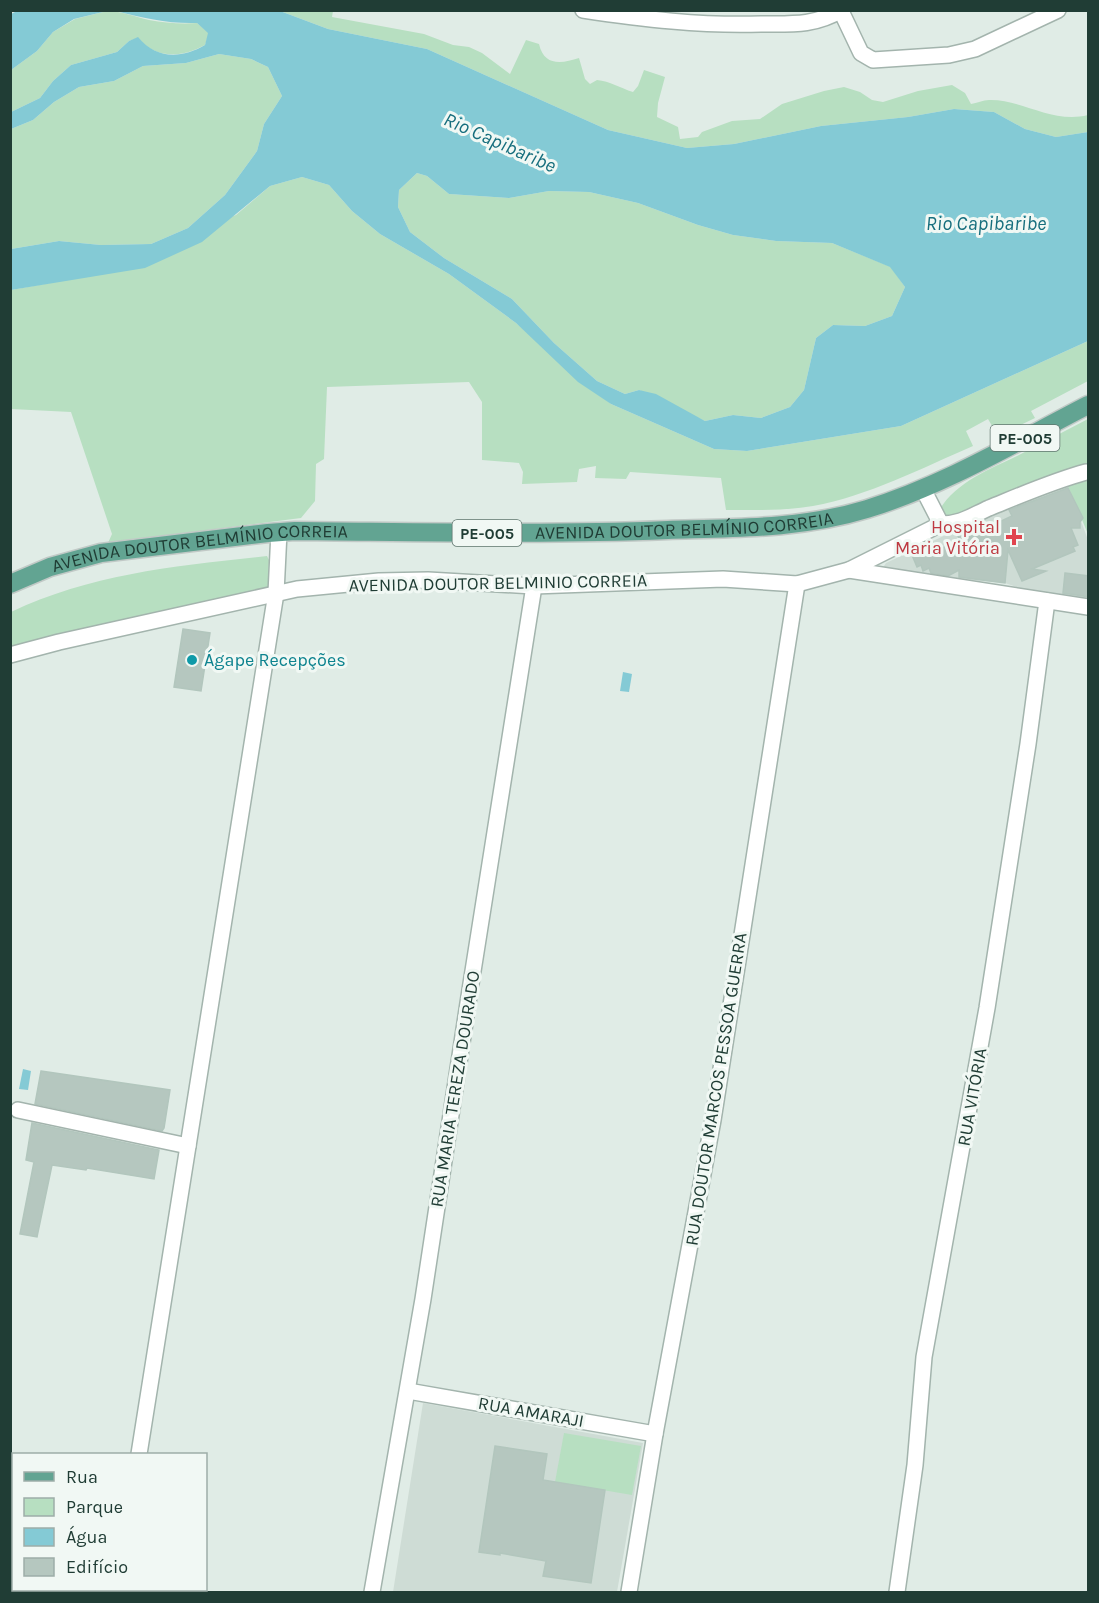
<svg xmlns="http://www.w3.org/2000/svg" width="1099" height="1603" viewBox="0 0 1099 1603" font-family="Karla,sans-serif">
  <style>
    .built { fill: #cedcd5 }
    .green { fill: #b7dfc1 }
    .water { fill: #84cad5; fill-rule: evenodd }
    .building { fill: #b5c7bf; stroke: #b2c6bd; stroke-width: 1.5 }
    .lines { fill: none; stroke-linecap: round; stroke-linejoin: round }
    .minor-casing { stroke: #a3b4ad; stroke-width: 18 }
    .major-casing { stroke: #c1c9c6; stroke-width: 21 }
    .minor { stroke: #fff; stroke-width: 15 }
    .major { stroke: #62a492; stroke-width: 18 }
    .health-dot { fill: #e0444e; stroke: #f1f8f4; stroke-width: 2 }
    .culture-dot { fill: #0f9aa8; stroke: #f1f8f4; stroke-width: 2 }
    .labels { text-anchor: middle; stroke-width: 6; stroke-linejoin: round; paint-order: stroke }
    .shield { fill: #f1f8f4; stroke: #5f756e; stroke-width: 1.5 }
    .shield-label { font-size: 16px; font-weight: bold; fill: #203d35 }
    .street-label { font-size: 18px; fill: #203d35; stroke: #f1f8f4 }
    .health-label { font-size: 18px; fill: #be3a42; stroke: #f1f8f4; text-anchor: end }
    .culture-label { font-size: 18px; fill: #0d838f; stroke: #f1f8f4; text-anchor: start }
    .water-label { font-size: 20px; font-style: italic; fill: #166e7d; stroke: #f1f8f4 }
  </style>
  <rect width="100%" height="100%" fill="#e0ece6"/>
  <g class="built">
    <path d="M 1067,483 L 1088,540 L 1088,599 L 1025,590 L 1005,583 L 959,579 L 956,580 L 882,569 L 886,563 L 952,532 L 1035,486 Z"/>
    <path d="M 423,1403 L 643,1443 L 617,1592 L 393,1592 Z"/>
  </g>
  <g class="green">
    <path d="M 107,11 C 122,11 135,17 149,20 C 165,23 181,24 197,23 L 209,33 L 205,45 C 181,58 156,59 138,38 L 129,41 L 117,52 L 71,65 L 53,81 L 40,98 L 11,112 L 11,70 L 37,51 L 53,32 L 75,19 Z"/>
    <path d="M 280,11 L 333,11 L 332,17 L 424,34 L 453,45 L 469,47 L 482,53 L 510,74 L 526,40 L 539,44 C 544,66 561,64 579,58 L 585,79 L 590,84 L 597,80 C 610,81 620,88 633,92 L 638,86 L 644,70 L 665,77 L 658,103 L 657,117 L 678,127 L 680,139 L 698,137 L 702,132 L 732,121 L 760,119 L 782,104 L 824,91 L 844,87 L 860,92 L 872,100 L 883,102 L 918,91 L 952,85 L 965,93 L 971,104 C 977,103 983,100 989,100 C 1022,99 1052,124 1088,115 L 1088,132 L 1056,137 L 1025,129 L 994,112 L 954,109 L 908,117 L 821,126 L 734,144 L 687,148 L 608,130 L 427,49 L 328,29 Z"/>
    <path d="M 219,54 L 251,59 L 268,67 L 282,96 L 264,124 L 257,151 L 225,195 L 188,228 L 151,244 L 101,245 L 59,241 L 11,249 L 11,129 L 33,120 L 54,102 L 79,87 L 114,81 L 143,66 L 186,63 Z"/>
    <path d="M 417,173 L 427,176 L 449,194 L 509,198 L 549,191 L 589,192 L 638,203 L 698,225 L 733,235 L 776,241 L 832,243 L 891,267 L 905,287 L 892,316 L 865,326 L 833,325 L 816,338 L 804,390 L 790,407 L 761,418 L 733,415 L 705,421 L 639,390 L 625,394 L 597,381 L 554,343 L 512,299 L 444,258 L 410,232 L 398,207 L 399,190 Z"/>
    <path d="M 302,177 L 329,185 L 352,211 L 380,234 L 449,274 L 516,323 L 611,404 L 714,449 L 747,451 L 901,426 L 1088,341 L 1088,381 L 1031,411 L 1035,418 L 998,436 L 988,419 L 966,431 L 973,446 C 922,468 868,496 813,506 C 784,511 755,510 726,510 L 721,478 L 630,472 L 626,479 L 595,478 L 596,466 L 579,469 L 577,482 L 522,484 L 523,472 L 519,463 L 482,460 L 482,402 L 469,382 L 327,387 L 324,459 L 316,464 L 315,501 L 301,518 L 108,543 L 112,534 L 71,412 L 11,409 L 11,290 L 50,283 L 236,215 L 270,186 Z"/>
    <path d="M 1088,419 L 1088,534 L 1066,482 L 1035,486 L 952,532 L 940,509 C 956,482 992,468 1019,455 C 1042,443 1065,431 1088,419 Z"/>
    <path d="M 267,556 L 269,560 L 268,590 L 90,628 L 11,647 L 11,612 C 93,573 177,566 267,556 Z"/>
    <path d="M 564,1433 L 641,1446 L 632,1495 L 555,1482 Z"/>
  </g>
  <g class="water">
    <path d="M 17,11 L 17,10 L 107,11 L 74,19 L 53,32 L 37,51 L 11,70 L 11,14 Z"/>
    <path d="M 116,11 L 280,11 L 328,29 L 427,49 L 608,130 L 687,148 L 734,144 L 821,126 L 908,117 L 954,109 L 994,112 L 1025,129 L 1056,137 L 1088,132 L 1088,341 L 901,426 L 747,451 L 714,449 L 611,404 L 578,382 L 516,323 L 449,274 L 380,234 L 352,211 L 329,185 L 302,177 L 270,186 L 202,242 L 145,268 L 11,290 L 11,249 L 59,241 L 101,245 L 151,244 L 188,228 L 225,195 L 257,151 L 264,124 L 282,96 L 268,67 L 251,59 L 219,54 L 186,63 L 143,66 L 114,81 L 79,87 L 54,102 L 33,120 L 11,129 L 11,112 L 40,98 L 53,81 L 71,65 L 117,52 L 129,41 L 138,37 C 156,59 181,59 205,45 L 208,33 L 197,23 C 169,24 144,18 116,11 ZM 417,173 L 427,176 L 449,194 L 509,198 L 549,191 L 589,192 L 638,203 L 698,225 L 733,235 L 776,241 L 832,243 L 890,267 L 905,287 L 892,316 L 865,326 L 833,325 L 816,338 L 804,390 L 790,407 L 761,418 L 733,415 L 705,421 L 656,394 L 639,390 L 625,394 L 597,381 L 554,343 L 512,299 L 444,258 L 410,232 L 398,207 L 399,190 Z"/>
    <path d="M 623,672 L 632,674 L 629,692 L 620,691 Z"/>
    <path d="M 23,1069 L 31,1071 L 28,1090 L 19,1089 Z"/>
  </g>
  <g class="building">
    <path d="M 1068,488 L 1083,518 L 1080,522 L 1080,528 L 1071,528 L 1078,545 L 1073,547 L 1075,551 L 1032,569 L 1046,571 L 1022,581 L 1008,550 L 1005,583 L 959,577 L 959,570 L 948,576 L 931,573 L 929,568 L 923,571 L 921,565 L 917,567 L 912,555 L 934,544 L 938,550 L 960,540 L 956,532 L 971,527 L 974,534 L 1012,516 L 1009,510 Z"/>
    <path d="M 1065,573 L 1089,576 L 1089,597 L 1063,593 Z"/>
    <path d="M 183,629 L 210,633 L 201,691 L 174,687 Z"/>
    <path d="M 41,1071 L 170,1090 L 164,1128 L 162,1131 L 35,1104 Z"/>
    <path d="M 32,1123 L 159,1150 L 154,1179 L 87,1168 L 86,1170 L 52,1165 L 37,1237 L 20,1234 L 34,1162 L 26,1160 Z"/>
    <path d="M 495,1446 L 547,1454 L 543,1480 L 605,1490 L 591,1583 L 543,1576 L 546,1561 L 500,1553 L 500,1555 L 479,1552 Z"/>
  </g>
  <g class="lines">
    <defs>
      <g id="minor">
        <path d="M 583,10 C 643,19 701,26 761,24 C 791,24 815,26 841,10"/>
        <path d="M 841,11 L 861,53 L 873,60 L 949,55 L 975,49 L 1058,10"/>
        <path d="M 941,524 C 961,524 971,516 989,508 C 1021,495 1053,481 1086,472"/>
        <path d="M 849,570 L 1088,607"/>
        <path d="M 10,655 L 59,642 L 297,589 L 379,581 L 428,580 L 534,586 L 723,579 L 797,584 L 849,570 L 941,524 L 923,489"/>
        <path d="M 18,1110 L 188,1146"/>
        <path d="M 408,1391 L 655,1434"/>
        <path d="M 139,1454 L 276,593 L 279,532"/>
        <path d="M 118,1592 L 118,1590"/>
        <path d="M 372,1592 L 423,1299 L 470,990 L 534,586"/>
        <path d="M 629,1592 L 655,1434 L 713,1120 L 797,584"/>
        <path d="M 897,1592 L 915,1465 L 924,1357 L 987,1008 L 1028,744 L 1047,601"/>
      </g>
      <g id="major">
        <path id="s1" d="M 10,584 L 50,567 L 101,553 L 268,533 L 295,531 C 420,532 544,535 668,530 C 735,528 802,529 867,509 C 945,485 1016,442 1088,405"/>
      </g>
    </defs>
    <use href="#minor" class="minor-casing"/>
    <use href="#major" class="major-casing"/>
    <use href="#minor" class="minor"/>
    <use href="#major" class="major"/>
  </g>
  <path class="health-dot" d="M1011 528h6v6h6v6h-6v6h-6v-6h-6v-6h6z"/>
  <circle class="culture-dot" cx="192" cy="660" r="6"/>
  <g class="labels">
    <g class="shield">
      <rect x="990.5" y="425" width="69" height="26" rx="4.5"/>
      <rect x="452.5" y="520" width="69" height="26" rx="4.5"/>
    </g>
    <g class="shield-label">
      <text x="1025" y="444">PE-005</text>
      <text x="487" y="539">PE-005</text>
    </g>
    <g class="street-label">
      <text dy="6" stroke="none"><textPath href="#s1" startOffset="681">AVENIDA DOUTOR BELMÍNIO CORREIA</textPath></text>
      <text dy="6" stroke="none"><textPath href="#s1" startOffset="195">AVENIDA DOUTOR BELMÍNIO CORREIA</textPath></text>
      <text transform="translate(498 583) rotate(-1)" y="6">AVENIDA DOUTOR BELMINIO CORREIA</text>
      <text transform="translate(455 1089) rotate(-81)" y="6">RUA MARIA TEREZA DOURADO</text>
      <text transform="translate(716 1089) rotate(-81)" y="6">RUA DOUTOR MARCOS PESSOA GUERRA</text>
      <text transform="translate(972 1097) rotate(-80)" y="6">RUA VITÓRIA</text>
      <text transform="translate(531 1412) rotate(10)" y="6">RUA AMARAJI</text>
    </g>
    <g class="health-label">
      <text x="1000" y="533">Hospital<tspan x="1000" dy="21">Maria Vitória</tspan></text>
    </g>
    <g class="culture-label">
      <text x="204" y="666">Ágape Recepções</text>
    </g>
    <g class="water-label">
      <text transform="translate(500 142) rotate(24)" y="7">Rio Capibaribe</text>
      <text x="986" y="230">Rio Capibaribe</text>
    </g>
  </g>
  <rect width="1099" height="1603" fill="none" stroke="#203d35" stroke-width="24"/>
  <rect x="12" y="1453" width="195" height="138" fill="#f1f8f4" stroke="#9dada8" stroke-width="1.5"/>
  <rect x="24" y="1472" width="30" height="9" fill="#62a492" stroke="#9dada8" stroke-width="1.5"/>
  <text x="66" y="1483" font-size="18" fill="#203d35">Rua</text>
  <rect x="24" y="1498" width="30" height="18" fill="#b7dfc1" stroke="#9dada8" stroke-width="1.5"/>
  <text x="66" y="1513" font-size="18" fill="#203d35">Parque</text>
  <rect x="24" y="1528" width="30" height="18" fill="#84cad5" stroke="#9dada8" stroke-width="1.5"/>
  <text x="66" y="1543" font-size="18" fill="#203d35">Água</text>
  <rect x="24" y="1558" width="30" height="18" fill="#b5c7bf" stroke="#9dada8" stroke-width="1.5"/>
  <text x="66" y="1573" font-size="18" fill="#203d35">Edifício</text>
</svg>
